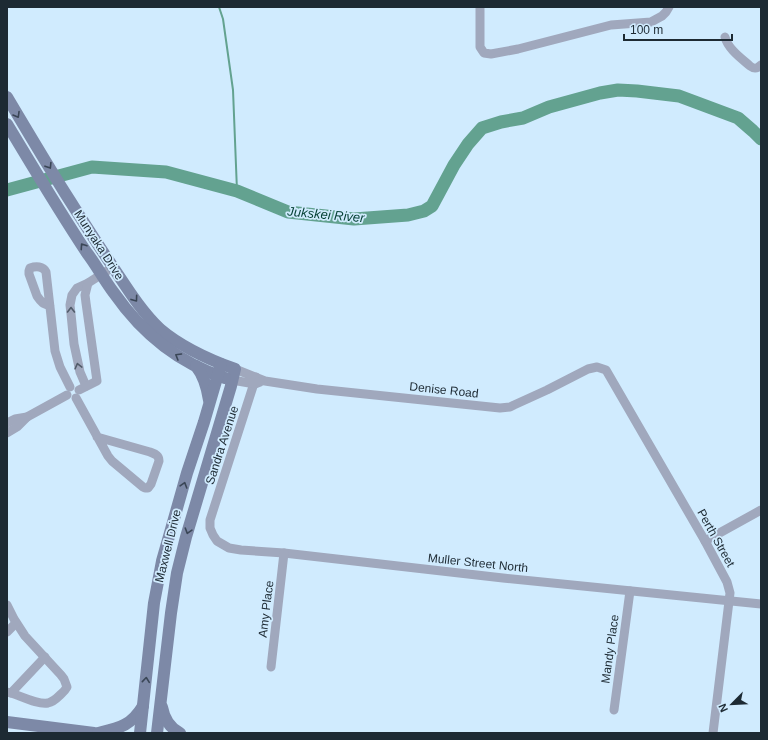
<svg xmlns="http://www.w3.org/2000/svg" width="768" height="740" viewBox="0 0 768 740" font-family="Helvetica,sans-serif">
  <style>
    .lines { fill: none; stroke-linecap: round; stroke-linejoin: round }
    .stream { stroke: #63a290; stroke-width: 2 }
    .river { stroke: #63a290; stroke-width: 13 }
    .minor { stroke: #a0a8bd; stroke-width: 9 }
    .secondary { stroke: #7d89a7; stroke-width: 12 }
    .oneway { stroke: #3a4656 }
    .oneway2 { stroke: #515c6a }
    .labels { text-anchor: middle; stroke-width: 3.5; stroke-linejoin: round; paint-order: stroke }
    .street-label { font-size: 12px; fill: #1d2a33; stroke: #d0ebfe }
    .water-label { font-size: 13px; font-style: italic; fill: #043f33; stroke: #d0ebfe }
  </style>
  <rect width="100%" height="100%" fill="#d0ebfe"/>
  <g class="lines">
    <path class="stream" d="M 219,7 L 223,19 L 233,90 L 237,191"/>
    <path class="river" d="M 7,190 L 92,167 L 166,172 L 237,191 L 288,212 L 354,219 L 408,215 L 424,211 L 432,206 L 454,165 L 468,144 L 482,128 L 501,122 L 523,118 L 549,107 L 600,93 L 618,90 L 637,91 L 679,96 L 738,118 L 753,131 L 761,139"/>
    <g class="minor">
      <path d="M 480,7 L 480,47 L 484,53 L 491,54 L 518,49 L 611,25 L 651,22 L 662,16 L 666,12 L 669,7"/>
      <path d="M 725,37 C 728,49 741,58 750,66 C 754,69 757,69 761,65"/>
      <path d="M 50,306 L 43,303 L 40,300 L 37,296 L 29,274 L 29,271 L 30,268 C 36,266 43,266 46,272 L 55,351 L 60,367 L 70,387"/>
      <path d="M 235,369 L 265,381 L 317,389 L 500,408 L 510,407 L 514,405 L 547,390 L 588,369 L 597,367 L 606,370 L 705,541 L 727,582 L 730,593 L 713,733"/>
      <path d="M 256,377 L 210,520 L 210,528 L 213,535 L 217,541 L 229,548 L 241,550 L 284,553 L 503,578 L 761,604"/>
      <path d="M 232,380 L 255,384 L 260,382"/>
      <path d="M 86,386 L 80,372 L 74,344 L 71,314 L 70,305 L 72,295 L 77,288 L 88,283 L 113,267"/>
      <path d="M 79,390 L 97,381 L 86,303 L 85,295 L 88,283"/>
      <path d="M 76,398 L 108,456 L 112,461 L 143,487 L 145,488 L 148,488 L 151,484 L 159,461 C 159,455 155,454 150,452 L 97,437"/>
      <path d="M 7,423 L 15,419 L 27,417 L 67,395"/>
      <path d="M 7,433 L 17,427 L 27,417"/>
      <path d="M 705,541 L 761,510"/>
      <path d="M 7,605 L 14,619 L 25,636 L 61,675 L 64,679 L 67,687 C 65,691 62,693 59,696 C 56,699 52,702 48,703 C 38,705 21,696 11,693 L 7,692"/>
      <path d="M 7,632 L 16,623"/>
      <path d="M 271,667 L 284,553"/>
      <path d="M 11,693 L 45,657"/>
      <path d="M 614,710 L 630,591"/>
    </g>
    <g class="secondary">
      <path d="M 7,97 C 26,129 45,161 65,193 C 81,218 96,242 113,267 C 127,288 141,311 160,329 C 180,346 210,360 235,369 L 231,386 L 186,537 L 177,573 L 171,613 L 157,733"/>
      <path d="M 7,124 C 33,167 59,211 87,253 C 97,266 104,280 114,293 C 142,333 178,363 225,378"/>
      <path d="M 196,366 C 204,376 207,387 209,400"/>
      <path d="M 162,707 C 164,718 170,728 180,733"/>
      <path d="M 7,722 L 94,733"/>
      <path d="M 98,733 C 119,728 131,726 143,706"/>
      <path d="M 140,733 L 154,603 L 162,561 L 187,473 L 204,422 L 221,364"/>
    </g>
  </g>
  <defs><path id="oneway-chevron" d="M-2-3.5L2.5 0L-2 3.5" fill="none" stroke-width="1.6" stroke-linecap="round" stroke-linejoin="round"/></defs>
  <g class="oneway">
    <use href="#oneway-chevron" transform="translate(17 115) rotate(60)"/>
    <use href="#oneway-chevron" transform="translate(49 166) rotate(58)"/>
    <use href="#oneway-chevron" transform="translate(83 246) rotate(-124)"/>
    <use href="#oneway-chevron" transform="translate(135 299) rotate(54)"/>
    <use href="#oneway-chevron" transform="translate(178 356) rotate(-149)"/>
    <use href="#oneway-chevron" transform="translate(184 485) rotate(-73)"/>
    <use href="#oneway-chevron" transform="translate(188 531) rotate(107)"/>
    <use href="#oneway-chevron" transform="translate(146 680) rotate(-84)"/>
  </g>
  <g class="oneway2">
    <use href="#oneway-chevron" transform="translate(71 310) rotate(-90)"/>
    <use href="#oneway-chevron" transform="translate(78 366) rotate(-104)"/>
  </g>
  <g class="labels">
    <g class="street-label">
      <text transform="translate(99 245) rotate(57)" y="4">Munyaka Drive</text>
      <text transform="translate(444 390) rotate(6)" y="4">Denise Road</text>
      <text transform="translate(222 445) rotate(-72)" y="4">Sandra Avenue</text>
      <text transform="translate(716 538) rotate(61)" y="4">Perth Street</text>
      <text transform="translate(168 546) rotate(-76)" y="4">Maxwell Drive</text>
      <text transform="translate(478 563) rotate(6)" y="4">Muller Street North</text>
      <text transform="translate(266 609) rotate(-83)" y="4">Amy Place</text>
      <text transform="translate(610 649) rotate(-82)" y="4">Mandy Place</text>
    </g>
    <g class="water-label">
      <text transform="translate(326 214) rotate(5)" y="5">Jukskei River</text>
    </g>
  </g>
  <rect width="768" height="740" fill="none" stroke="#1d2a33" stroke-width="16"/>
  <g transform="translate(732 704) rotate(246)" stroke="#d0ebfe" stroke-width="3" paint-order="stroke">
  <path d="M0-3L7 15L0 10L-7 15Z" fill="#1d2a33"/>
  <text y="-6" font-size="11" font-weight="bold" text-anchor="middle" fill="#1d2a33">N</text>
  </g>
  <path d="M624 34v6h108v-6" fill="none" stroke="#1d2a33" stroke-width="2"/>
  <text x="630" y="34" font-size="12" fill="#1d2a33" stroke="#d0ebfe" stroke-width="3" paint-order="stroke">100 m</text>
</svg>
